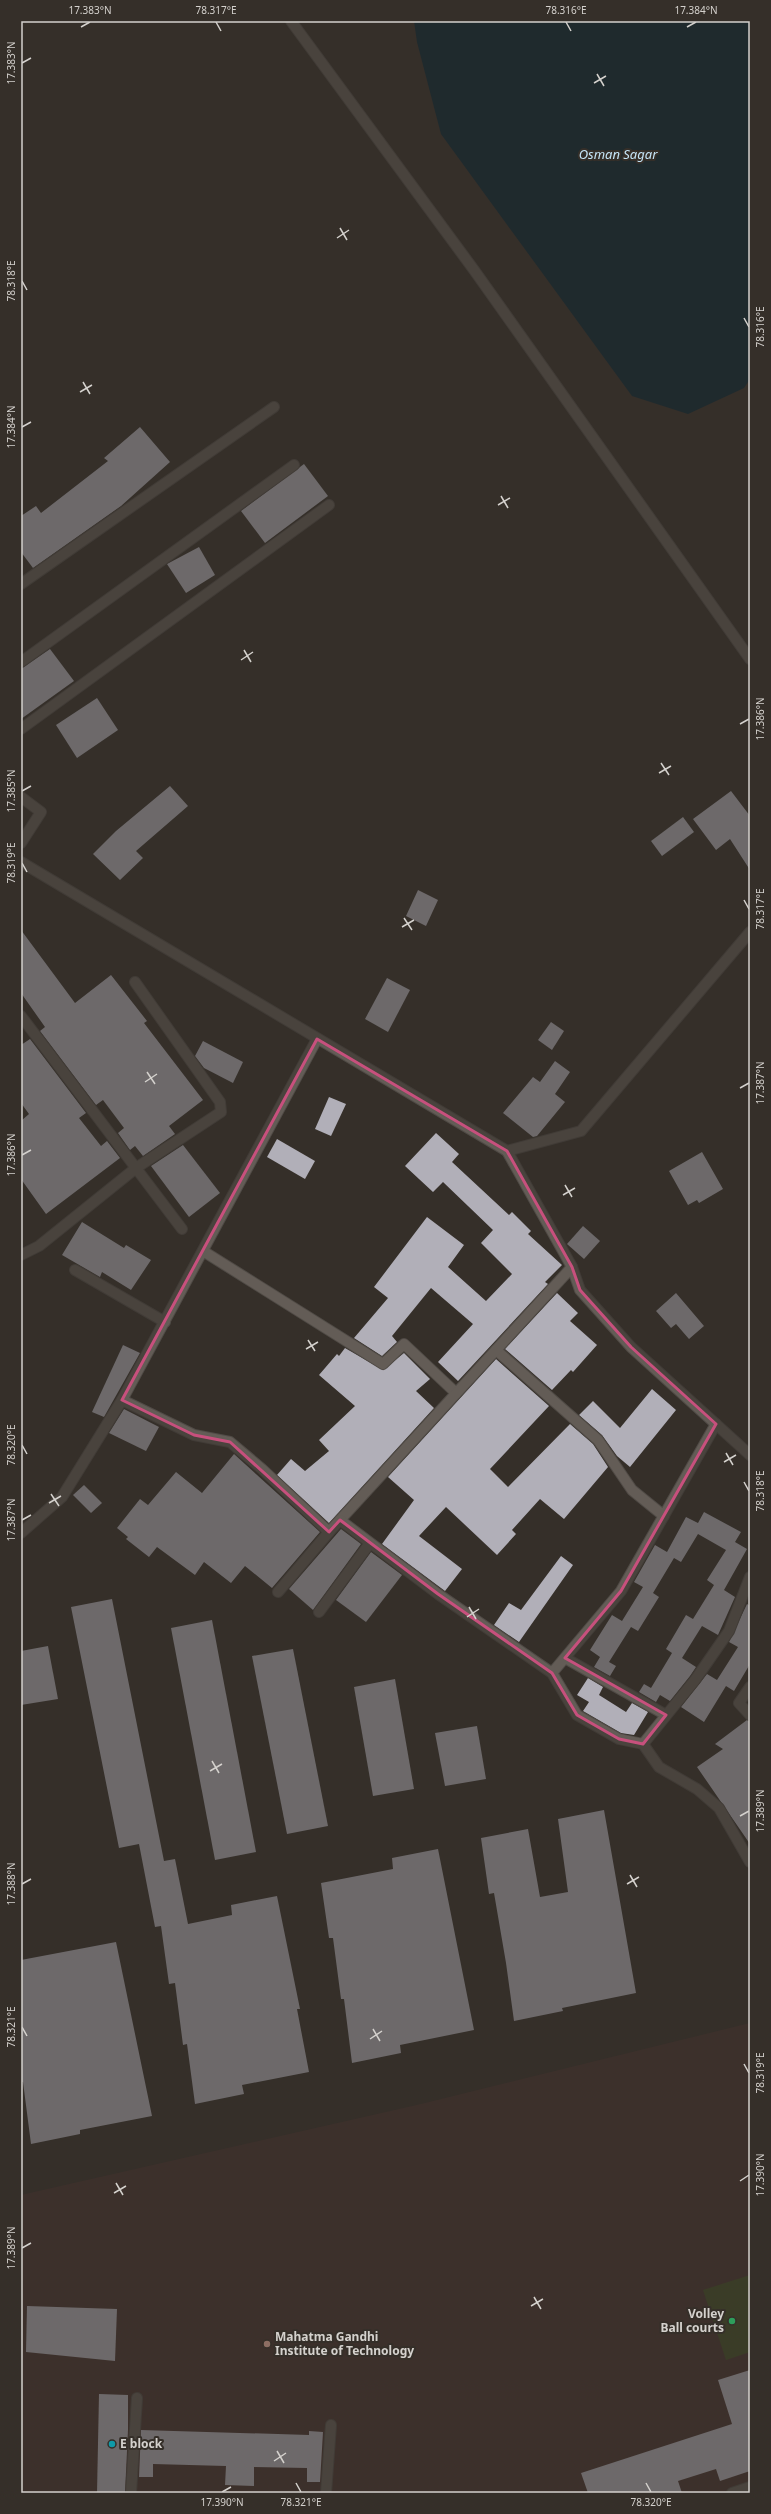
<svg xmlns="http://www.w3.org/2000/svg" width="771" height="2514" viewBox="0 0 771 2514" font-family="'Noto Sans',sans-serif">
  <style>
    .education { fill: #46322d }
    .green { fill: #414d24 }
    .water { fill: #062432 }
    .building { fill: #b1afb8 }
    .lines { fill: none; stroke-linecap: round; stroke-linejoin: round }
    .service-casing { stroke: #504b46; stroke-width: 12 }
    .minor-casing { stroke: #504b46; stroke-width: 12 }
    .tertiary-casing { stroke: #504b46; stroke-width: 12 }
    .service { stroke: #635c56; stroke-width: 10 }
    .minor { stroke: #635c56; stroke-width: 10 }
    .tertiary { stroke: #635c56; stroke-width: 10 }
    .marked { fill: none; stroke: #c7507d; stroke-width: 3; stroke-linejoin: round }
    .ticks { fill: none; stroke: #d4d1cd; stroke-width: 1.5 }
    .leisure-dot { fill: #2e9e5b; stroke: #352f29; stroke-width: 1.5 }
    .education-dot { fill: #8d6e63; stroke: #352f29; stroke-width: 1.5 }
    .culture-dot { fill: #0f9aa8; stroke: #352f29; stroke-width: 1.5 }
    .labels { text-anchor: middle; stroke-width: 4; stroke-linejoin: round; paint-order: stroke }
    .poi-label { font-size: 12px; font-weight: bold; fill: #d4d1cd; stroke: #352f29; text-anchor: start }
    .water-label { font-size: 13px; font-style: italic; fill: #c5e4f6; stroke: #352f29 }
    .neatline { fill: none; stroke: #d4d1cd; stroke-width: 1.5 }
    .ticks-label { font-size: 10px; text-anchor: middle; fill: #d4d1cd }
  </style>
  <rect width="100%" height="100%" fill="#352f29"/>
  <path class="education" d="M 750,2023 L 750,2493 L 21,2493 L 21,2195 L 421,2104 Z"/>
  <path class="green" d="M 750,2275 L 750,2352 L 726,2360 L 703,2290 Z"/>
  <path class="water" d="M 414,21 L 750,21 L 750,379 L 744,388 L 688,414 L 632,396 L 441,134 L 417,42 Z"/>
  <g class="building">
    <path d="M 140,427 L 170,462 L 121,506 L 33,568 L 21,552 L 21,516 L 36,506 L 41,513 L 108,461 L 104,458 Z"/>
    <path d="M 304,464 L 328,496 L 265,543 L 241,511 Z"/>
    <path d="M 199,547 L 215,575 L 186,593 L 167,564 Z"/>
    <path d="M 50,649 L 74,681 L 21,719 L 21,669 Z"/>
    <path d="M 97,698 L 118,730 L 77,758 L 56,725 Z"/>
    <path d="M 170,786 L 188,806 L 136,851 L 143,858 L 120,880 L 93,854 L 116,831 Z"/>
    <path d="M 731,791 L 750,816 L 750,870 L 730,839 L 716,850 L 693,819 Z"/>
    <path d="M 683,817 L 694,832 L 662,856 L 651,841 Z"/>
    <path d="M 418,890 L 438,900 L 426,926 L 406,916 Z"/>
    <path d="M 21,930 L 75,1003 L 111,975 L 147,1021 L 144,1023 L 203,1100 L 169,1126 L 175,1134 L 143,1156 L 135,1146 L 130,1150 L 118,1133 L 124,1128 L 103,1100 L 96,1105 L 40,1031 L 45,1027 L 21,993 Z"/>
    <path d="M 387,978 L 410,990 L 388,1032 L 365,1019 Z"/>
    <path d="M 551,1022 L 564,1031 L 552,1050 L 538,1040 Z"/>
    <path d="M 30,1039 L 86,1113 L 79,1118 L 101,1146 L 107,1141 L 120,1158 L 46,1214 L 21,1179 L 21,1121 L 29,1114 L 21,1103 L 21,1045 Z"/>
    <path d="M 203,1041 L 243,1062 L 233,1083 L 204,1068 L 195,1056 Z"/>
    <path d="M 555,1061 L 570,1072 L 555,1094 L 565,1102 L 537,1136 L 533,1137 L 503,1113 L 533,1077 L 540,1082 Z"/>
    <path d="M 329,1097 L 346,1104 L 331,1136 L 315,1129 Z"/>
    <path d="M 436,1133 L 459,1154 L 452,1162 L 509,1215 L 512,1212 L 531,1231 L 528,1234 L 562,1265 L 545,1282 L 548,1284 L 458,1381 L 438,1362 L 473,1324 L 431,1288 L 392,1336 L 397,1342 L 382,1356 L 354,1338 L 388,1298 L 374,1287 L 427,1217 L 464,1245 L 448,1267 L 486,1301 L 512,1274 L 481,1243 L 493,1230 L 443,1182 L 433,1192 L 405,1166 Z"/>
    <path d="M 277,1139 L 315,1161 L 305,1179 L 267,1157 Z"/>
    <path d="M 183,1145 L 220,1193 L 189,1217 L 151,1166 Z"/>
    <path d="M 702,1152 L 723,1189 L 699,1203 L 697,1200 L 688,1205 L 669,1171 Z"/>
    <path d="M 82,1222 L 124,1248 L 126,1245 L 151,1260 L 131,1290 L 102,1272 L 100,1277 L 62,1255 Z"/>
    <path d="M 583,1226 L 600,1241 L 584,1259 L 567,1244 Z"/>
    <path d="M 557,1293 L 578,1313 L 570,1321 L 597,1345 L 573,1372 L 571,1370 L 552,1390 L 505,1349 Z"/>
    <path d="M 676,1293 L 704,1326 L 689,1339 L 676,1324 L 671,1328 L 656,1311 Z"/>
    <path d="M 123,1345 L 140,1353 L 104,1417 L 92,1412 Z"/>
    <path d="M 345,1348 L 383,1370 L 404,1353 L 430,1379 L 416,1391 L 434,1408 L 329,1523 L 277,1475 L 291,1459 L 305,1471 L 329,1451 L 319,1440 L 355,1406 L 319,1375 L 337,1354 L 339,1356 Z"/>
    <path d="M 496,1359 L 549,1406 L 490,1469 L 508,1487 L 570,1424 L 593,1444 L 608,1467 L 564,1519 L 540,1499 L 512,1530 L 516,1534 L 497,1555 L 446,1507 L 419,1536 L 462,1569 L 445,1591 L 382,1544 L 414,1500 L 388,1477 Z"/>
    <path d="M 652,1389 L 676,1410 L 630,1467 L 617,1456 L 602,1435 L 579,1415 L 593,1401 L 620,1428 Z"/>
    <path d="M 124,1409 L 159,1427 L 146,1451 L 109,1433 Z"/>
    <path d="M 234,1454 L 320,1532 L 272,1588 L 245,1566 L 231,1583 L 204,1562 L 195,1575 L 157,1547 L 149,1557 L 126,1539 L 128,1537 L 117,1528 L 140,1499 L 148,1505 L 176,1472 L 202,1493 Z"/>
    <path d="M 84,1485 L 102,1503 L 91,1513 L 73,1495 Z"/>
    <path d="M 704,1512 L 741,1532 L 735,1542 L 747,1549 L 724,1590 L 735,1597 L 718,1635 L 702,1626 L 682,1658 L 696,1667 L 690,1676 L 670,1701 L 660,1695 L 656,1702 L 639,1692 L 644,1684 L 651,1688 L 672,1653 L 666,1649 L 686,1615 L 693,1619 L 714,1585 L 707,1580 L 726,1550 L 698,1534 L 681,1562 L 674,1558 L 653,1593 L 659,1597 L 638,1631 L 631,1627 L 609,1662 L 616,1666 L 610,1676 L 594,1667 L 600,1657 L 590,1650 L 612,1615 L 622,1621 L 643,1587 L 634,1582 L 655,1545 L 667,1552 L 686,1517 L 698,1523 Z"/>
    <path d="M 341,1529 L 361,1544 L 313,1610 L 289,1589 Z"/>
    <path d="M 371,1552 L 402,1575 L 366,1622 L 336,1600 Z"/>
    <path d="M 561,1556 L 573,1565 L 519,1642 L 494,1625 L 509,1603 L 521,1610 Z"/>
    <path d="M 112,1599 L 164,1861 L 175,1859 L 188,1924 L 232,1915 L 231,1905 L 277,1896 L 300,2009 L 297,2009 L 309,2072 L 242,2085 L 244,2094 L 195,2104 L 187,2044 L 183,2045 L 175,1983 L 169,1984 L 161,1926 L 155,1927 L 139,1844 L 119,1848 L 71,1607 Z"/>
    <path d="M 747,1604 L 750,1606 L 750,1664 L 734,1691 L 726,1686 L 704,1722 L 681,1707 L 707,1674 L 717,1680 L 738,1647 L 729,1642 Z"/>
    <path d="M 212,1620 L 256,1852 L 215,1860 L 171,1628 Z"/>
    <path d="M 48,1646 L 58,1699 L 21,1705 L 21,1651 Z"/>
    <path d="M 293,1649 L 328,1826 L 287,1834 L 252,1656 Z"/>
    <path d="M 588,1678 L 603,1687 L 599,1695 L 626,1712 L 632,1703 L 648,1712 L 634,1735 L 621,1733 L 583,1711 L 589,1702 L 577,1695 Z"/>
    <path d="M 395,1679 L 414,1789 L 373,1796 L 354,1687 Z"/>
    <path d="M 747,1720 L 750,1721 L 750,1844 L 697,1767 L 723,1749 L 715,1744 Z"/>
    <path d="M 477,1726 L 486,1779 L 445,1786 L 435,1733 Z"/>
    <path d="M 604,1810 L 636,1993 L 562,2008 L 563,2011 L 514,2021 L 506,1963 L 494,1893 L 489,1894 L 481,1838 L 528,1829 L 540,1897 L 568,1892 L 558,1819 Z"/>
    <path d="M 438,1849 L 474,2030 L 400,2045 L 401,2053 L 352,2063 L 344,1999 L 341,1999 L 333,1938 L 329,1938 L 321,1883 L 393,1869 L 392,1858 Z"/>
    <path d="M 116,1942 L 152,2116 L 80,2130 L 80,2134 L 31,2144 L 23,2082 L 21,2082 L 21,1960 Z"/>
    <path d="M 27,2306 L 117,2309 L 115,2361 L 26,2352 Z"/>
    <path d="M 750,2370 L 750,2471 L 720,2481 L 716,2469 L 678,2481 L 682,2493 L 588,2493 L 581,2473 L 732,2424 L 718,2380 Z"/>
    <path d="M 99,2394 L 128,2395 L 128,2430 L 125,2493 L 97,2493 Z"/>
    <path d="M 141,2430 L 309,2435 L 309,2431 L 323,2432 L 320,2482 L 307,2482 L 307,2468 L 254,2467 L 254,2486 L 225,2485 L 226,2466 L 153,2464 L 153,2477 L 139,2477 Z"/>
  </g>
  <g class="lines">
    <defs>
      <g id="service">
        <path d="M 131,2493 L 137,2398"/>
        <path d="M 326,2493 L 331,2425"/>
        <path d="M 732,2493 L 750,2487"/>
      </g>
      <g id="minor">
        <path d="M 21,584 L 274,407"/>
        <path d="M 21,662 L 294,465"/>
        <path d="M 21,729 L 329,505"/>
        <path d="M 21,797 L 41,812 L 21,843"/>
        <path d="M 21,1016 L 182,1229"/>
        <path d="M 507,1151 L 572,1267 L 580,1290 L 631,1347 L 750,1455"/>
        <path d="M 203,1251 L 383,1364 L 404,1344 L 456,1393"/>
        <path d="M 21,1255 L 39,1246 L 136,1168 L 221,1112 L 220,1102 L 135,982"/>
        <path d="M 75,1270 L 165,1322"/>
        <path d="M 496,1350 L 598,1440 L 632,1490 L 664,1516"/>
        <path d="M 122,1400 L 194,1435 L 230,1442 L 262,1469 L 329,1532 L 572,1267"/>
        <path d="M 340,1520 L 438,1594 L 552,1673 L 577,1715 L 619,1739 L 643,1744 L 659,1767 L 697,1789 L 719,1808 L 750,1862"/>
        <path d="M 21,1533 L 62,1497 L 122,1400 L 317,1039"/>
        <path d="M 278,1592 L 329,1532"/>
        <path d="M 319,1612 L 370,1543"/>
        <path d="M 565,1658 L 666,1715"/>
        <path d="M 552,1673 L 621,1591 L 716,1424"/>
        <path d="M 750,1687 L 739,1703 L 750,1715"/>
        <path d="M 643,1744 L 695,1680 L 729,1631 L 750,1577"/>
      </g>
      <g id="tertiary">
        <path d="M 291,21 L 474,270 L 750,659"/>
        <path d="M 21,862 L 507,1151 L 581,1131 L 750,932"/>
      </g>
    </defs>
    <use href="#service" class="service-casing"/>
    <use href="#minor" class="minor-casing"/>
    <use href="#tertiary" class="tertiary-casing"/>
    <use href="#service" class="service"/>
    <use href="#minor" class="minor"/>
    <use href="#tertiary" class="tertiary"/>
  </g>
  <path d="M0 0H771V2514H0ZM 317,1039 L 507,1151 L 572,1267 L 580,1290 L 631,1347 L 716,1424 L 621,1591 L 565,1658 L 666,1715 L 643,1744 L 619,1739 L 577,1715 L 552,1673 L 438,1594 L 340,1520 L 329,1532 L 230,1442 L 194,1435 L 122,1400 Z" fill="#352f29" fill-opacity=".55" fill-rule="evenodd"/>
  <path class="marked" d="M 317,1039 L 507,1151 L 572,1267 L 580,1290 L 631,1347 L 716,1424 L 621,1591 L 565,1658 L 666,1715 L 643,1744 L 619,1739 L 577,1715 L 552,1673 L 438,1594 L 340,1520 L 329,1532 L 230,1442 L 194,1435 L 122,1400 Z"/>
  <path class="ticks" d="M 216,22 L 221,31M 566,22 L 571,31M 81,27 L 90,22M 687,27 L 696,22M 22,63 L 31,58M 597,74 L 604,86M 594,83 L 606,76M 340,228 L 347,240M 337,238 L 349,230M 22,281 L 27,290M 744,318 L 749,327M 83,382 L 90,394M 80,392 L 92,385M 22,427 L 31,422M 501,496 L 508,508M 498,505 L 510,498M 244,650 L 251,662M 241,660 L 253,652M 740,724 L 749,719M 661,763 L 669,775M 659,773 L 671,766M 22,791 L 31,786M 22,863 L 27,872M 744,900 L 749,909M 404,918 L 412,930M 402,927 L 414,920M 147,1072 L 155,1084M 145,1082 L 157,1074M 740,1088 L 749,1083M 22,1155 L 31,1150M 565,1185 L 572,1197M 563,1195 L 575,1188M 308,1340 L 315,1351M 306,1349 L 318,1342M 22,1445 L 27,1454M 726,1453 L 733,1465M 724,1462 L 736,1455M 744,1482 L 749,1491M 51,1494 L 59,1506M 49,1503 L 61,1496M 22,1520 L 31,1515M 469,1607 L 476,1619M 467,1617 L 479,1609M 212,1761 L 219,1773M 210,1771 L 222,1764M 740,1816 L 749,1811M 630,1875 L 637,1887M 22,1884 L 31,1879M 627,1884 L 639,1877M 22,2027 L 27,2036M 373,2029 L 380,2041M 370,2039 L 382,2031M 744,2064 L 749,2073M 740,2181 L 749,2175M 116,2183 L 123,2195M 114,2193 L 126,2186M 22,2248 L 31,2243M 534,2297 L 541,2309M 531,2306 L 543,2299M 277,2451 L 284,2463M 274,2461 L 286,2453M 296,2483 L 301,2492M 646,2483 L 651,2492M 222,2492 L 231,2487"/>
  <circle class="leisure-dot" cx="732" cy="2321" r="4"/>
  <circle class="education-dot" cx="267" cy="2344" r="4"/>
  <circle class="culture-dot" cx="112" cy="2444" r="4"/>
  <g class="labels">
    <g class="poi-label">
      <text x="724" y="2318" text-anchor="end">Volley<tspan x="724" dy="14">Ball courts</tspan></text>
      <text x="275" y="2341">Mahatma Gandhi<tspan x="275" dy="14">Institute of Technology</tspan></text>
      <text x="120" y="2448">E block</text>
    </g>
    <g class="water-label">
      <text x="618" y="159">Osman Sagar</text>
    </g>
  </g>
  <rect width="771" height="2514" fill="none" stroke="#352f29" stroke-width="44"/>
  <rect x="22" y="22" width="727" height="2470" class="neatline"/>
  <g class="ticks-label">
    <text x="90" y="14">17.383°N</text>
    <text x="216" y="14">78.317°E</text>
    <text x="566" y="14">78.316°E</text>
    <text x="696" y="14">17.384°N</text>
    <text transform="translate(11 63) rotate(-90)" y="4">17.383°N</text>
    <text transform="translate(11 281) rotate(-90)" y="4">78.318°E</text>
    <text transform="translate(760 327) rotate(-90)" y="4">78.316°E</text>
    <text transform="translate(11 427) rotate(-90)" y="4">17.384°N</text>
    <text transform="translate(760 719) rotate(-90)" y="4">17.386°N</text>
    <text transform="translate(11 791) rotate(-90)" y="4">17.385°N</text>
    <text transform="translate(11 863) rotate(-90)" y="4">78.319°E</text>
    <text transform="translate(760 909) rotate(-90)" y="4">78.317°E</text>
    <text transform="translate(760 1083) rotate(-90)" y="4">17.387°N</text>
    <text transform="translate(11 1155) rotate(-90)" y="4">17.386°N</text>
    <text transform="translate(11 1445) rotate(-90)" y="4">78.320°E</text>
    <text transform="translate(760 1491) rotate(-90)" y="4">78.318°E</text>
    <text transform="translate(11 1520) rotate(-90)" y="4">17.387°N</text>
    <text transform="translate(760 1811) rotate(-90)" y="4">17.389°N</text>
    <text transform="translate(11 1884) rotate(-90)" y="4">17.388°N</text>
    <text transform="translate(11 2027) rotate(-90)" y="4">78.321°E</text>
    <text transform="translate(760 2073) rotate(-90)" y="4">78.319°E</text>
    <text transform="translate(760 2175) rotate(-90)" y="4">17.390°N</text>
    <text transform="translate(11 2248) rotate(-90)" y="4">17.389°N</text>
    <text x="222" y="2506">17.390°N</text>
    <text x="301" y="2506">78.321°E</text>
    <text x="651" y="2506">78.320°E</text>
  </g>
</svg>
